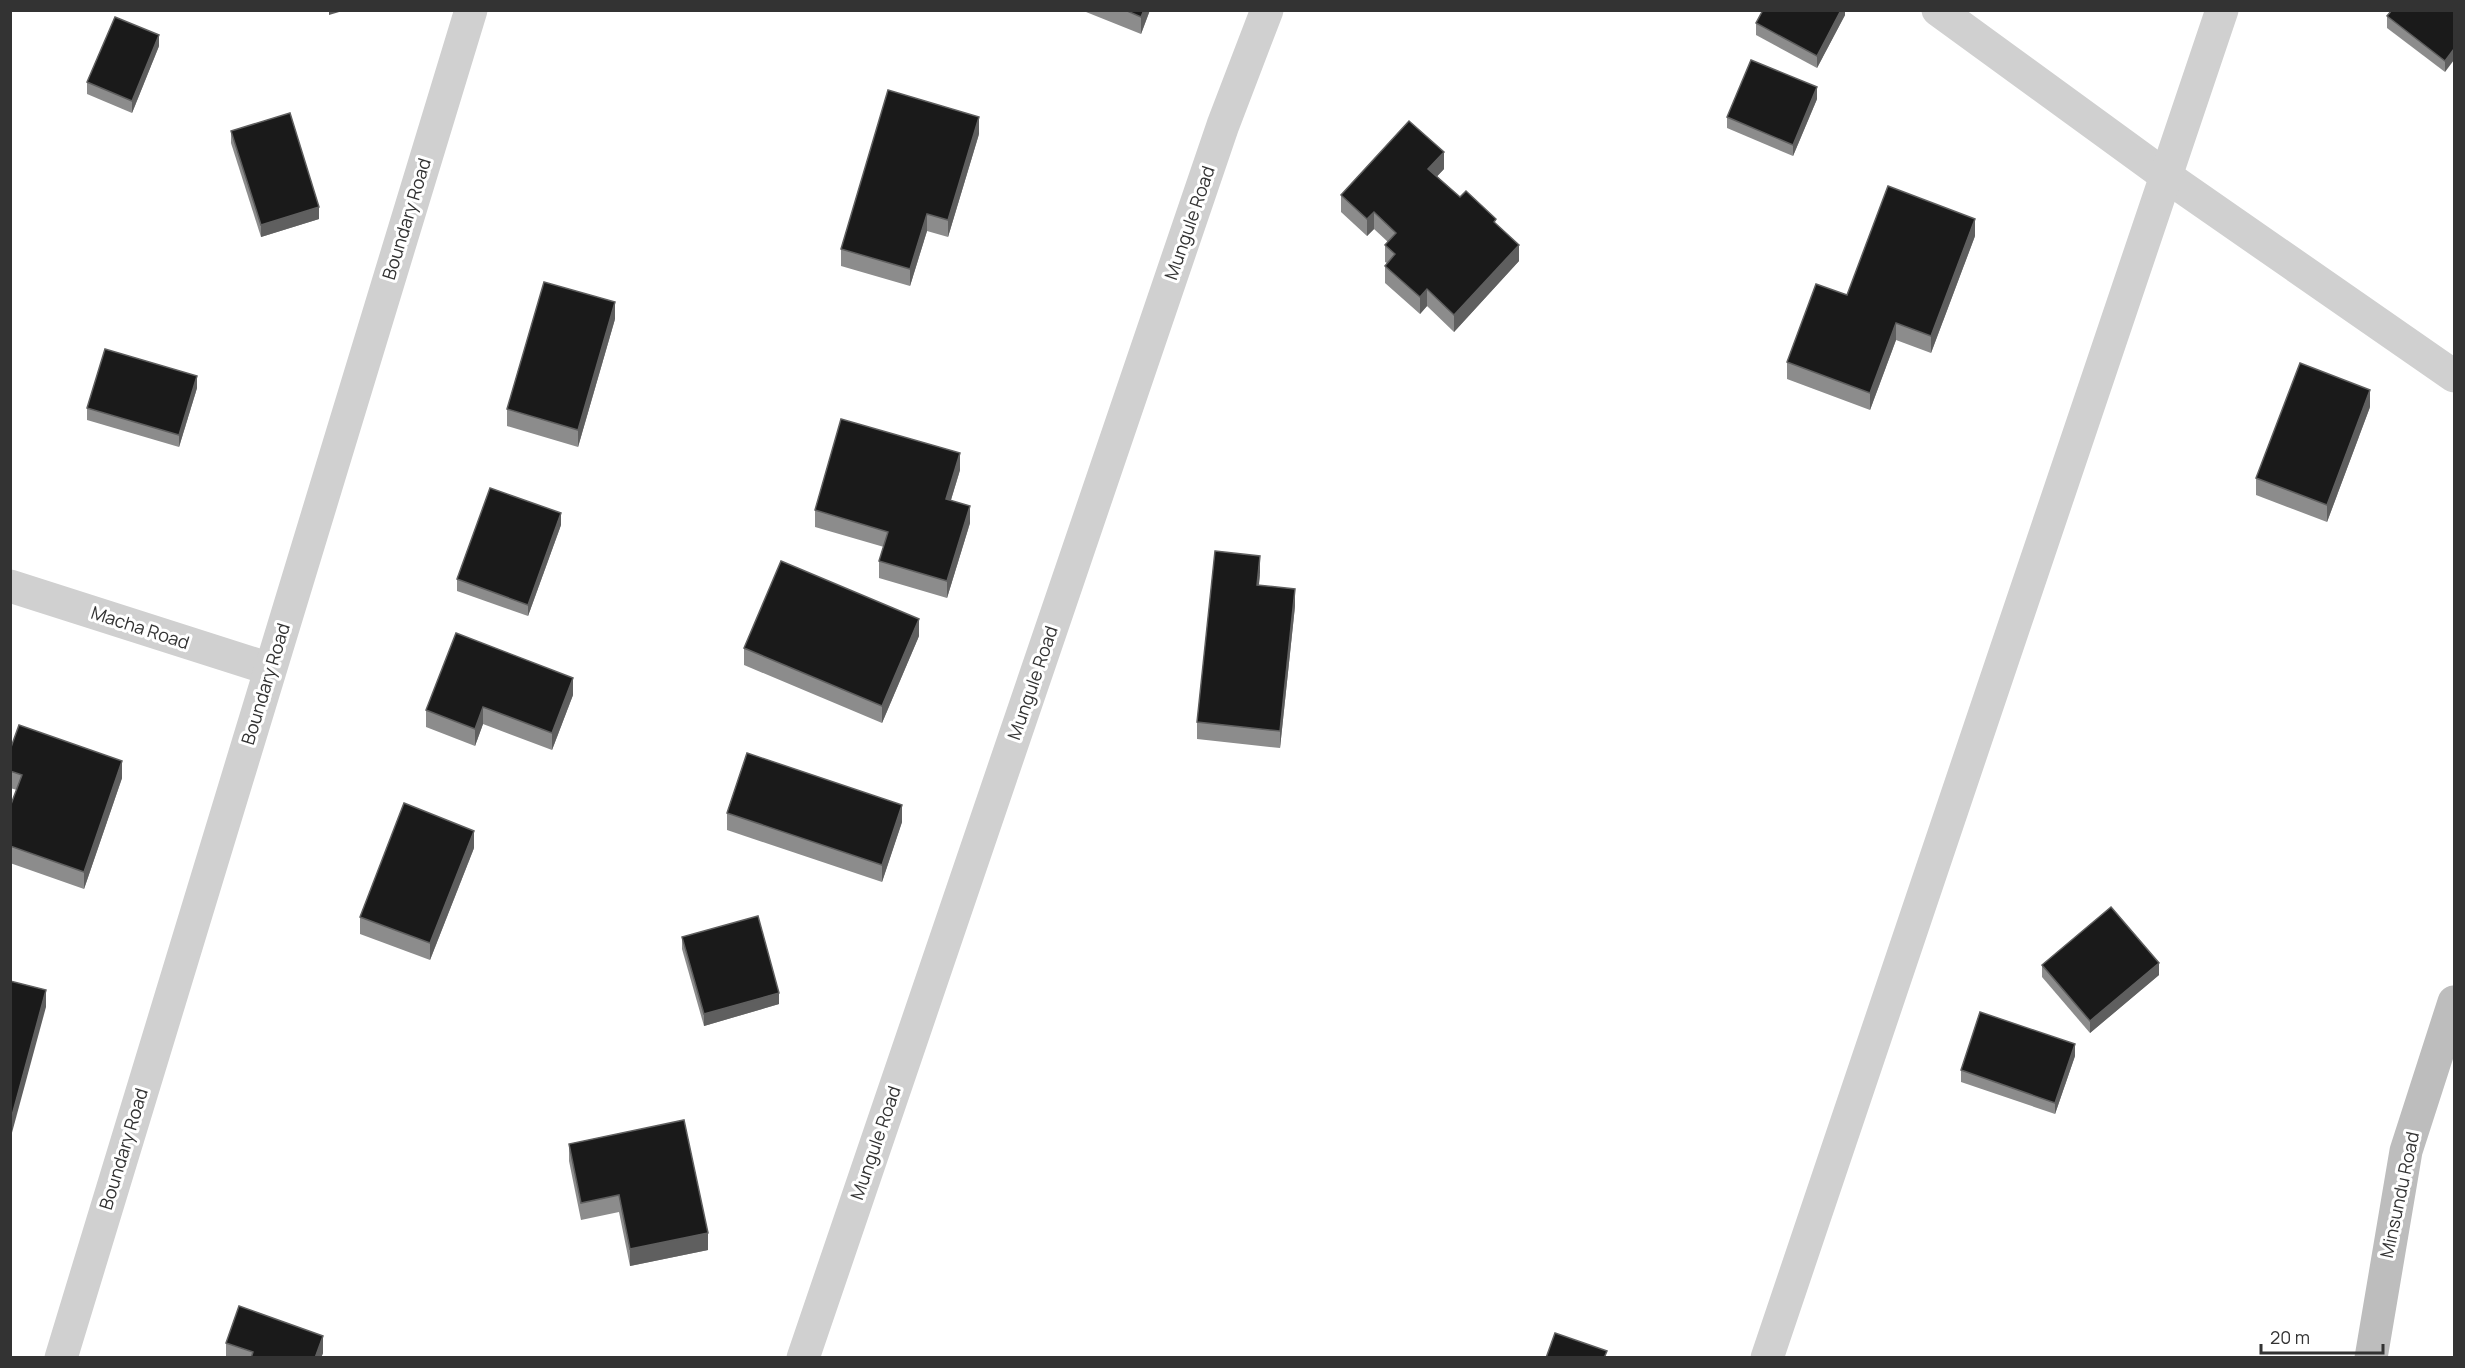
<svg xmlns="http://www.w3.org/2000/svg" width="2465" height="1368" viewBox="0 0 2465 1368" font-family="Manrope,sans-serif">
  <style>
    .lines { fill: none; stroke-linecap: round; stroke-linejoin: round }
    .street { stroke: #d0d0d0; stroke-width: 33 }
    .secondary { stroke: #bdbdbd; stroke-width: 33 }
    .wall { fill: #8c8c8c }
    .shaded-wall { fill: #5f5f5f }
    .building { fill: #1a1a1a; stroke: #5f5f5f; stroke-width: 1.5 }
    .labels { text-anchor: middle; stroke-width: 6; stroke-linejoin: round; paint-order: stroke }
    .street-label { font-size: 18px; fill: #333; stroke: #fff }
  </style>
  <rect width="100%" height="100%" fill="#fff"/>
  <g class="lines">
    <g class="street">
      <path d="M 1938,10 L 2166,176 L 2454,376"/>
      <path d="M 10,586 L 270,669"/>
      <path d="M 61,1358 L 471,10"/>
      <path d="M 803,1358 L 1223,125 L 1267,10"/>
      <path d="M 1767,1358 L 2222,10"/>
    </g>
    <path class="secondary" d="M 2371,1358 L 2406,1151 L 2454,1002"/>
  </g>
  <g class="wall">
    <path d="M 1081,10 L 1150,10 L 1141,34 Z"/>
    <path d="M 1845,10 L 1845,15 L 1817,68 L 1756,35 L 1756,23 Z"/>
    <path d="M 2454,10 L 2445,72 L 2387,28 L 2387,16 Z"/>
    <path d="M 159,46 L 132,113 L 87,94 L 87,82 Z"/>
    <path d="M 1817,99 L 1793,156 L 1727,128 L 1727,117 Z"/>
    <path d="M 231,131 L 319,219 L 261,237 L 231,143 Z"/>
    <path d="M 979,134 L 948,237 L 927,231 L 910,286 L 841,266 L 841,249 Z"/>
    <path d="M 1444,169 L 1437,176 L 1460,197 L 1496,224 L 1519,261 L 1454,332 L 1427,306 L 1420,314 L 1385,283 L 1385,266 L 1387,263 L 1385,262 L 1385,245 L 1388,242 L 1374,229 L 1367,236 L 1341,212 L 1341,195 Z"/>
    <path d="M 1975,236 L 1931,353 L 1896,340 L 1870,410 L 1787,379 L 1787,362 L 1847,295 Z"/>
    <path d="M 615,319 L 578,447 L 507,426 L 507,409 Z"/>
    <path d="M 197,388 L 179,447 L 87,420 L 87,408 Z"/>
    <path d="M 2370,407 L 2327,522 L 2256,495 L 2256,478 Z"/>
    <path d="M 960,470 L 951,500 L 970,523 L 947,598 L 879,578 L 879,561 L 884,547 L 815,527 L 815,510 Z"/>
    <path d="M 561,525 L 528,616 L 457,591 L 457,579 Z"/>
    <path d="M 1260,573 L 1259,585 L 1295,606 L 1280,748 L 1197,739 L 1197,722 Z"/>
    <path d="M 919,636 L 882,723 L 744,665 L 744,648 Z"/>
    <path d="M 573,695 L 552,750 L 483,724 L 475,746 L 426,727 L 426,710 Z"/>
    <path d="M 10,750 L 122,778 L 84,889 L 10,863 L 10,807 L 17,790 L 10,788 Z"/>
    <path d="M 727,813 L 902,822 L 882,882 L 727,830 Z"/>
    <path d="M 474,848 L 430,960 L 360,934 L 360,917 Z"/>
    <path d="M 682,937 L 779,1004 L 704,1026 L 682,949 Z"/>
    <path d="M 2042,965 L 2159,975 L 2090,1033 L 2042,977 Z"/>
    <path d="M 2075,1056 L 2055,1114 L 1961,1082 L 1961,1070 Z"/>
    <path d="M 569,1144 L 708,1250 L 630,1266 L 619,1212 L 581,1220 L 569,1161 Z"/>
    <path d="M 226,1343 L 323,1353 L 321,1358 L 226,1358 Z"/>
  </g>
  <g class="shaded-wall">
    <path d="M 329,10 L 346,10 L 329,15 Z"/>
    <path d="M 1144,10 L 1150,10 L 1141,34 L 1141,17 Z"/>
    <path d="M 1841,10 L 1845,10 L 1845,15 L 1817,68 L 1817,56 Z"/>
    <path d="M 159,35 L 159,46 L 132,113 L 132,101 Z"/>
    <path d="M 2454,49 L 2454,60 L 2445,72 L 2445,61 Z"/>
    <path d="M 1817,87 L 1817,99 L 1793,156 L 1793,145 Z"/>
    <path d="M 979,117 L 979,134 L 948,237 L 948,220 Z"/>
    <path d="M 1444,152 L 1444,169 L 1428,186 L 1428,169 Z"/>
    <path d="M 319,207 L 319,219 L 261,237 L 261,225 Z"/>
    <path d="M 1374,212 L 1374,229 L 1367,236 L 1367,219 Z"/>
    <path d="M 927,214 L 927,231 L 910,286 L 910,269 Z"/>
    <path d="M 1975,219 L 1975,236 L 1931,353 L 1931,336 Z"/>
    <path d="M 1519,245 L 1519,261 L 1454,332 L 1454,315 Z"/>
    <path d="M 1427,289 L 1427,306 L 1420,314 L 1420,297 Z"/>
    <path d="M 615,302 L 615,319 L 578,447 L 578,430 Z"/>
    <path d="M 1896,323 L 1896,340 L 1870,410 L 1870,393 Z"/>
    <path d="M 197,376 L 197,388 L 179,447 L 179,435 Z"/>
    <path d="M 2370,390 L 2370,407 L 2327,522 L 2327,505 Z"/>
    <path d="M 960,453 L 960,470 L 946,516 L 946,499 Z"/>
    <path d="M 970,506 L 970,523 L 947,598 L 947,581 Z"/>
    <path d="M 561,513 L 561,525 L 528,616 L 528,605 Z"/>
    <path d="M 1260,556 L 1260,573 L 1257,602 L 1257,585 Z"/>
    <path d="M 1295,589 L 1295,606 L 1280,748 L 1280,731 Z"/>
    <path d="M 919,619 L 919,636 L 882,723 L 882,706 Z"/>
    <path d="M 573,678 L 573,695 L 552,750 L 552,733 Z"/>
    <path d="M 483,707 L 483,724 L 475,746 L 475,729 Z"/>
    <path d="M 122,761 L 122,778 L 84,889 L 84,872 Z"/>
    <path d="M 902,805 L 902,822 L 882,882 L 882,865 Z"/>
    <path d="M 474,831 L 474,848 L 430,960 L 430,943 Z"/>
    <path d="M 2159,963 L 2159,975 L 2090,1033 L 2090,1021 Z"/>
    <path d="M 46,990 L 46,1007 L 10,1140 L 10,1123 Z"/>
    <path d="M 779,993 L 779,1004 L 704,1026 L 704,1014 Z"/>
    <path d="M 2075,1044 L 2075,1056 L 2055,1114 L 2055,1103 Z"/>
    <path d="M 708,1233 L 708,1250 L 630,1266 L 630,1249 Z"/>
    <path d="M 323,1336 L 323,1353 L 321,1358 L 315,1358 Z"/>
  </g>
  <g class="building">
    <path d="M 1125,10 L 1144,10 L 1141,17 Z"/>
    <path d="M 1763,10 L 1841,10 L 1817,56 L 1756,23 Z"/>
    <path d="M 2392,10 L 2454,10 L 2454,49 L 2445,61 L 2387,16 Z"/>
    <path d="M 115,17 L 159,35 L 132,101 L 87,82 Z"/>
    <path d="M 1751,60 L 1817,87 L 1793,145 L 1727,117 Z"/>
    <path d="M 888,90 L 979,117 L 948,220 L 927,214 L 910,269 L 841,249 Z"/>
    <path d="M 290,113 L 319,207 L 261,225 L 231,131 Z"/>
    <path d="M 1409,121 L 1444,152 L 1428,169 L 1460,197 L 1466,191 L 1496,219 L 1494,222 L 1519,245 L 1454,315 L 1427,289 L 1420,297 L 1385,266 L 1395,254 L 1385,245 L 1396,233 L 1374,212 L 1367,219 L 1341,195 Z"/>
    <path d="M 1888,186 L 1975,219 L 1931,336 L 1896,323 L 1870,393 L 1787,362 L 1816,284 L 1847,295 Z"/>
    <path d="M 544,282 L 615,302 L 578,430 L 507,409 Z"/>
    <path d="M 105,349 L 197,376 L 179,435 L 87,408 Z"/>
    <path d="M 2300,363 L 2370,390 L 2327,505 L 2256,478 Z"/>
    <path d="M 841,419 L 960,453 L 946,499 L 970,506 L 947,581 L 879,561 L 888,532 L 815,510 Z"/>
    <path d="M 490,488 L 561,513 L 528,605 L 457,579 Z"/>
    <path d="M 1215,551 L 1260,556 L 1257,585 L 1295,589 L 1280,731 L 1197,722 Z"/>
    <path d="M 781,561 L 919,619 L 882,706 L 744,648 Z"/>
    <path d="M 456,633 L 573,678 L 552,733 L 483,707 L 475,729 L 426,710 Z"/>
    <path d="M 19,725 L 122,761 L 84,872 L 10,846 L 10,807 L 22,775 L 10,771 L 10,750 Z"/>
    <path d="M 747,753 L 902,805 L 882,865 L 727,813 Z"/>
    <path d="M 404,803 L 474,831 L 430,943 L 360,917 Z"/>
    <path d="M 2111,907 L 2159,963 L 2090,1021 L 2042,965 Z"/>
    <path d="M 758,916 L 779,993 L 704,1014 L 682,937 Z"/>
    <path d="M 10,981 L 46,990 L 10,1123 Z"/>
    <path d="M 1980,1012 L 2075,1044 L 2055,1103 L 1961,1070 Z"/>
    <path d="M 684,1120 L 708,1233 L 630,1249 L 619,1195 L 581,1203 L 569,1144 Z"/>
    <path d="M 239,1306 L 323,1336 L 315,1358 L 251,1358 L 253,1352 L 226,1343 Z"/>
    <path d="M 1555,1333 L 1607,1351 L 1604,1358 L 1546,1358 Z"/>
  </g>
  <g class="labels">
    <g class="street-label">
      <text transform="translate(407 219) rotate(-73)" y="6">Boundary Road</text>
      <text transform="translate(1190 223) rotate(-71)" y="6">Mungule Road</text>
      <text transform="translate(140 628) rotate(18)" y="6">Macha Road</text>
      <text transform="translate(1033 683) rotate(-71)" y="6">Mungule Road</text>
      <text transform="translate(266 684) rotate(-73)" y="6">Boundary Road</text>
      <text transform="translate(876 1143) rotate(-71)" y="6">Mungule Road</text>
      <text transform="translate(124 1149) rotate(-73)" y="6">Boundary Road</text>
      <text transform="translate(2400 1195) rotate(-78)" y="6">Minsundu Road</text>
    </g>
  </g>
  <rect width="2465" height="1368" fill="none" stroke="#333333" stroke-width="24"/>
  <path d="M2261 1344v9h122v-9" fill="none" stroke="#333333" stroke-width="3"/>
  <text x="2270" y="1344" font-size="18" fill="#333333" stroke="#ffffff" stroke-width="4.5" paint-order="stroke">20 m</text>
</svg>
